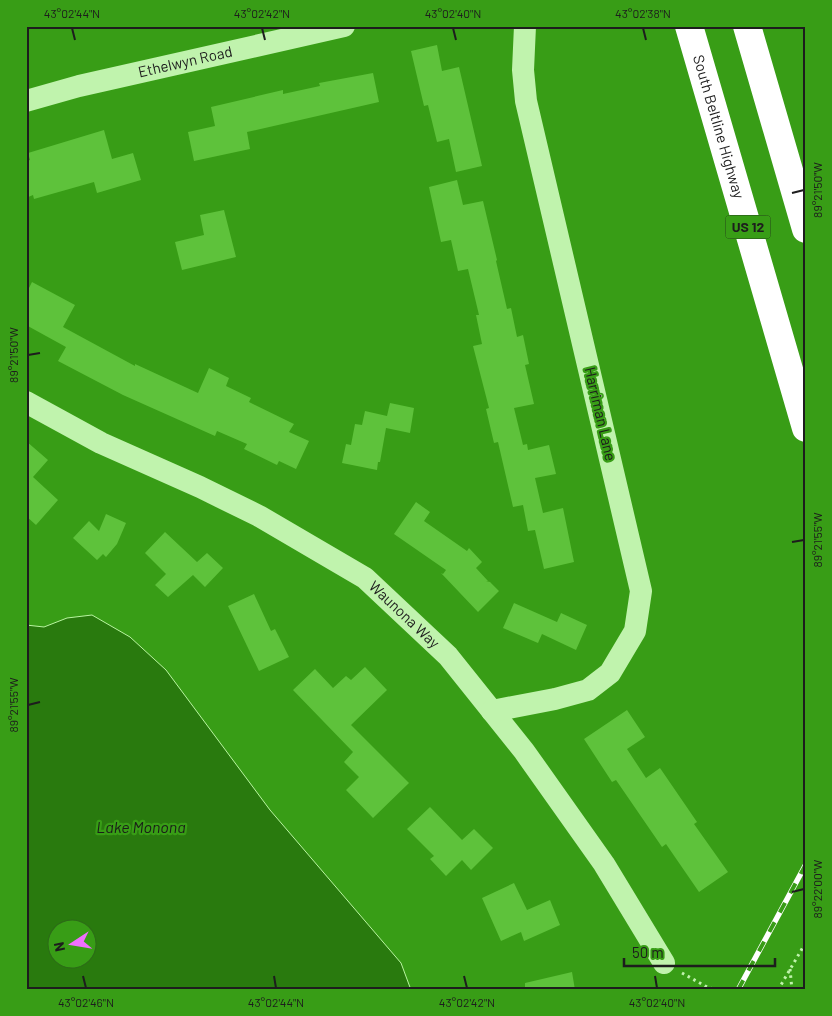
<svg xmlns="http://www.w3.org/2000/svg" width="832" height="1016" viewBox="0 0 832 1016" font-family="Barlow,sans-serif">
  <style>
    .water { fill: #297a0e; stroke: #b8f5a0; fill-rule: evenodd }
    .building { fill: #5ec23b }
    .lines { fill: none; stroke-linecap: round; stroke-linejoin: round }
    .path { stroke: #c0f3ad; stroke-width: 3; stroke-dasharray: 2.5 4; stroke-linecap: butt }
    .street { stroke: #c0f3ad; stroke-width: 22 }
    .highway { stroke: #fff; stroke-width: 28 }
    .rail-casing { stroke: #fff; stroke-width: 5.5 }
    .rail { stroke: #389d16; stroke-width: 4; stroke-dasharray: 11; stroke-linecap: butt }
    .ticks { fill: none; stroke: #1d1d1d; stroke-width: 2 }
    .labels { text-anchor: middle; stroke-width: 4.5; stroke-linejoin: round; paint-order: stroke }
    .shield { fill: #389d16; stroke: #25431b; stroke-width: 1 }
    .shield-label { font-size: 14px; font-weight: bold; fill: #1d1d1d }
    .street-label { font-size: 15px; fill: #1d1d1d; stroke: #389d16 }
    .water-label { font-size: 16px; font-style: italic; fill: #1a1d19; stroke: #389d16 }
    .neatline { fill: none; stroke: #1d1d1d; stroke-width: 2 }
    .ticks-label { font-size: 12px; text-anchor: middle; fill: #1d1d1d }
  </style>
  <rect width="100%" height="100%" fill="#389d16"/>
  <path class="water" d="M 92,615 L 130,637 L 166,670 L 270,810 L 401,963 L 411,990 L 26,990 L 26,625 L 44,627 L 67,618 ZM 58,928 L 88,928 L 88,958 L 58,958 Z"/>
  <g class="building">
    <path d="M 437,45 L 442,71 L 459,67 L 482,166 L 456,172 L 449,139 L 437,142 L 428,105 L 424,106 L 411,51 Z"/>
    <path d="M 373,73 L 379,102 L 247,132 L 250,149 L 194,161 L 188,132 L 215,126 L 211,107 L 283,90 L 283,94 L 320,86 L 319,83 Z"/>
    <path d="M 104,130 L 112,159 L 133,153 L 141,180 L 97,193 L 94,182 L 34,199 L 33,195 L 26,198 L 26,161 L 30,160 L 28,153 Z"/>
    <path d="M 457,180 L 463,205 L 483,201 L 497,260 L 496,261 L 507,309 L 511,308 L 517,337 L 523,335 L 529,364 L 525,365 L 534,404 L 514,408 L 523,445 L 527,444 L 528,450 L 549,445 L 556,474 L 535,478 L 543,513 L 563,508 L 574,562 L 544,569 L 535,530 L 528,531 L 523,505 L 513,507 L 498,442 L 494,443 L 486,409 L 489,408 L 473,346 L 482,344 L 476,315 L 479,315 L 468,269 L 458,271 L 451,240 L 441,242 L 429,187 Z"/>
    <path d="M 224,210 L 236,257 L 182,270 L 175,242 L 204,235 L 200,215 Z"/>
    <path d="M 32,282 L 75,305 L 63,327 L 135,366 L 135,364 L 198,393 L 209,368 L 229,378 L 226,386 L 251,398 L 249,402 L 294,424 L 289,432 L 309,441 L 296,469 L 279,461 L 277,465 L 244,449 L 247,444 L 217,431 L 215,436 L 123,395 L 58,361 L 66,347 L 26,325 L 26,294 Z"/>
    <path d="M 390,403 L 414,408 L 410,433 L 386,428 L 380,462 L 378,462 L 377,470 L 342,463 L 346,444 L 351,445 L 355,424 L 362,425 L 365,411 L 387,416 Z"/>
    <path d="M 26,441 L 48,460 L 33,477 L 58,500 L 36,525 L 26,516 Z"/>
    <path d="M 416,502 L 430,512 L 424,521 L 467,551 L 469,548 L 482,562 L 476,568 L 488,581 L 486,581 L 490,582 L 499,591 L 478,612 L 441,573 L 443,574 L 446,570 L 394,534 Z"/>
    <path d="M 106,514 L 126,523 L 117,544 L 106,557 L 103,554 L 97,560 L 73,538 L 89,521 L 99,531 Z"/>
    <path d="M 165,532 L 197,562 L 207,553 L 223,568 L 205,587 L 193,575 L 168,597 L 155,585 L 166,574 L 145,553 Z"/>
    <path d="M 254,594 L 271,631 L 275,629 L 289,657 L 259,671 L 228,606 Z"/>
    <path d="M 514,603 L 557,622 L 561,613 L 587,625 L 576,650 L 542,634 L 538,643 L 503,628 Z"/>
    <path d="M 365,667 L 387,690 L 351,725 L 409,783 L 373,818 L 346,790 L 359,777 L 344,762 L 353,752 L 293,690 L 315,669 L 333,688 L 346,676 L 351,680 Z"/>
    <path d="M 627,710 L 645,737 L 627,749 L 646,778 L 660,768 L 697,822 L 694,824 L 728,872 L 699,892 L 666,844 L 662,847 L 616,780 L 612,782 L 584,739 Z"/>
    <path d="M 430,807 L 462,840 L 474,829 L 493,848 L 471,870 L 462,860 L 446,876 L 430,859 L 434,856 L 407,829 Z"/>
    <path d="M 514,883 L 527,910 L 550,900 L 560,925 L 524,941 L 521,932 L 501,941 L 482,898 Z"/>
    <path d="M 572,972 L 575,990 L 525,990 L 525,983 Z"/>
  </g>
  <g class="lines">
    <g class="path">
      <path d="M 790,969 L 792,990"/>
      <path d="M 682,973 L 707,987 L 716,990"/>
      <path d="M 778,990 L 806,942"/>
    </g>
    <g class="street">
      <path id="s1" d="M 26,101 L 79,86 L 344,26"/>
      <path id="s2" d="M 26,402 L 101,443 L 200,487 L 259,516 L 365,578 L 448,656 L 524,751 L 604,864 L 664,963"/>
      <path d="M 492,711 L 555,699 L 588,690 L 610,673 L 635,631 L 641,591 L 526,101 L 523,70 L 525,26"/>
    </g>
    <g class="highway">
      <path id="s3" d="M 689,26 L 806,428"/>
      <path d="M 747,26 L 806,229"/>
    </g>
    <defs>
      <path id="rail" d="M 738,990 L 806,864"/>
    </defs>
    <use href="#rail" class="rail-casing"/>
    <use href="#rail" class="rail"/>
  </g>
  <path class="ticks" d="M 72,28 L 75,40M 262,28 L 265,40M 453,28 L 456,40M 643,28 L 646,40M 792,193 L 804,190M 28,355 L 40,353M 792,542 L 804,540M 28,705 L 40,702M 792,892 L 804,889M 83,976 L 86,988M 274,976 L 276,988M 464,976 L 467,988M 655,976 L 657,988"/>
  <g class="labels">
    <rect class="shield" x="725.5" y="215.5" width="45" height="23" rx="4"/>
    <g class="shield-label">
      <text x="748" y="232">US 12</text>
    </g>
    <g class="street-label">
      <text dy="5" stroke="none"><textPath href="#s1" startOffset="164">Ethelwyn Road</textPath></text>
      <text dy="5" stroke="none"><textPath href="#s3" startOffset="105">South Beltline Highway</textPath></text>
      <text transform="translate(600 414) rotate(77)" y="5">Harriman Lane</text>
      <text dy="5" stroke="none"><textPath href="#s2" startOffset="436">Waunona Way</textPath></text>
    </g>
    <g class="water-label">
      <text x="141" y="833">Lake Monona</text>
    </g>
  </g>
  <rect width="832" height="1016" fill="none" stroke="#389d16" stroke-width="55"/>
  <g transform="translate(72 944) rotate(258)"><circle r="24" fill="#389d16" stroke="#2d6a19"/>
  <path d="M0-4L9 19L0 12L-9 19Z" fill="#f06fff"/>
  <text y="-8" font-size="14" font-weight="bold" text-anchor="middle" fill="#1d1d1d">N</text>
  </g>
  <path d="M624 958v8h151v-8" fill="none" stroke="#1d1d1d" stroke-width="2.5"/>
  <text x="632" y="958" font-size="15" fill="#1d1d1d" stroke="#389d16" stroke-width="4" paint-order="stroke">50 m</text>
  <rect x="28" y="28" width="776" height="960" class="neatline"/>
  <g class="ticks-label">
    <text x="72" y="18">43°02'44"N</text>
    <text x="262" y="18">43°02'42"N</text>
    <text x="453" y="18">43°02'40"N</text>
    <text x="643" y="18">43°02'38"N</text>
    <text transform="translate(818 190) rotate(-90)" y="4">89°21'50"W</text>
    <text transform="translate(14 355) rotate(-90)" y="4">89°21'50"W</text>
    <text transform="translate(818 540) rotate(-90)" y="4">89°21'55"W</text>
    <text transform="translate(14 705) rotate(-90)" y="4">89°21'55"W</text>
    <text transform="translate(818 889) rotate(-90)" y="4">89°22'00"W</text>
    <text x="86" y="1007">43°02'46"N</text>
    <text x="276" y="1007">43°02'44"N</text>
    <text x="467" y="1007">43°02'42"N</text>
    <text x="657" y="1007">43°02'40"N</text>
  </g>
</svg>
